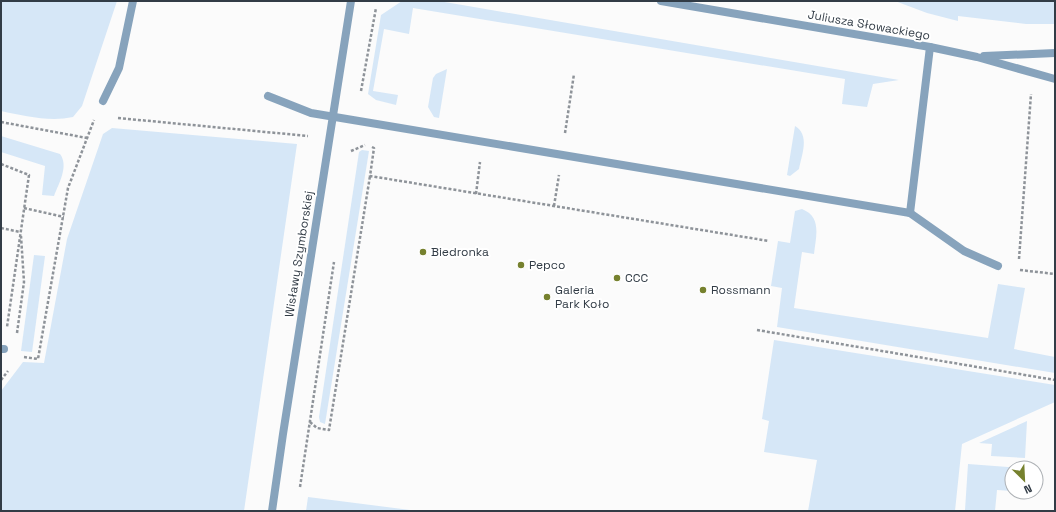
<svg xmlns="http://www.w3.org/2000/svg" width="1056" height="512" viewBox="0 0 1056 512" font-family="'Space Grotesk',sans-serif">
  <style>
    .green { fill: #d6e7f7 }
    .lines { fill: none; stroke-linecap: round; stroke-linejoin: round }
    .path { stroke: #8e9399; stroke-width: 2.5; stroke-dasharray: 3 2; stroke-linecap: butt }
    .service { stroke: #87a3bc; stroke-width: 8 }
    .minor { stroke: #87a3bc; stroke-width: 8 }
    .poi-dot { fill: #76812e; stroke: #fff; stroke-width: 1.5 }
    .labels { text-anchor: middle; stroke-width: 4; stroke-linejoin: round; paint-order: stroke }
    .street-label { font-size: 12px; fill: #323c46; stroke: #fff }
    .poi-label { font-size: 12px; fill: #323c46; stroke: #fff; text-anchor: start }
  </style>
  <rect width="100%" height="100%" fill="#fbfbfb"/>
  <g class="green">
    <path d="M 1,1 L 117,1 L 82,106 L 73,117 C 50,122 24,116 1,111 Z"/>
    <path d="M 402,1 L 439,1 L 899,80 L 873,84 L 867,107 L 842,104 L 845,79 L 413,8 L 409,34 L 384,29 L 373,91 L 398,95 L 396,105 L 376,100 L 368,94 L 381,15 Z"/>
    <path d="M 895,1 L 1055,1 L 1055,24 L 1026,24 L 958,16 L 958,21 L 927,13 Z"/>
    <path d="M 447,69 L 439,118 L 434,117 L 428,107 L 433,78 L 436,74 Z"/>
    <path d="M 795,126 C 810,135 802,154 799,169 L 790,176 L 787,175 Z"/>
    <path d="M 112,128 L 297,144 L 244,511 L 1,511 L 1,391 L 23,362 L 44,363 L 67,239 L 103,134 Z"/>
    <path d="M 1,136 L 60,154 C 69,166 59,183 54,196 L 42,195 L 45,166 L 1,152 Z"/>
    <path d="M 362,150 L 369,151 L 325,424 L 320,422 L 319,417 L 359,152 Z"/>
    <path d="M 802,209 C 822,217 816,236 814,254 L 802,252 L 794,308 L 988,338 L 998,284 L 1025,288 L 1014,349 L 1055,357 L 1055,373 L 777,327 L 782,288 L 771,286 L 778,241 L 790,243 L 795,211 Z"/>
    <path d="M 34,255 L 45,256 L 32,352 L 21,351 Z"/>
    <path d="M 774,340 L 1055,385 L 1055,402 L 962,444 L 955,511 L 808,511 L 817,460 L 764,452 L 769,421 L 762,419 Z"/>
    <path d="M 1027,421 L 1025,458 L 991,456 L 992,444 L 979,443 Z"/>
    <path d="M 968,464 L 1021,468 L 1012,468 L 1012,491 L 997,490 L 995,511 L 965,510 Z"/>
    <path d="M 308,497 L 418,511 L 306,511 Z"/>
  </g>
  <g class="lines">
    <g class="path">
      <path d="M 361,91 L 376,8"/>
      <path d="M 118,118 L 308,136"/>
      <path d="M 1,122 L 87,138"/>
      <path d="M 565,133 L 574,74"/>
      <path d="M 372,147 L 374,148 L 370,176 L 769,241"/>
      <path d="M 351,151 L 365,145"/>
      <path d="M 1,164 L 29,175 L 7,327"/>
      <path d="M 476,194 L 480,162"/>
      <path d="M 554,206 L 559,175"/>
      <path d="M 24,208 L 64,217"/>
      <path d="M 1,228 L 20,232"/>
      <path d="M 1019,259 L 1031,94"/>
      <path d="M 1020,270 L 1055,274"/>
      <path d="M 757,330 L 1055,380"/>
      <path d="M 17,333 L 24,282 L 21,236"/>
      <path d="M 24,357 L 38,359 L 68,188 L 94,120"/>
      <path d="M 1,380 L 8,371"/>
      <path d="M 310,422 L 317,428 L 329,430 L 370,176"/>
      <path d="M 300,487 L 334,262"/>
    </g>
    <g class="service">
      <path d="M 268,96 L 311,113 L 910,213 L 964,251 L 998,266"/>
      <path d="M 103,101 L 119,68 L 133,1"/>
      <path d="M 910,213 L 930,47"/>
      <path d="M 1,349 L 4,349"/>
    </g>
    <g class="minor">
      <path d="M 661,1 L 930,47 L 977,57 L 1055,79"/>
      <path d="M 984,56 L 1055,53"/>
      <path d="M 272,511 L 283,434 L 351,1"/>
    </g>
  </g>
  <g class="poi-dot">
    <circle cx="423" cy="252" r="4"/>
    <circle cx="521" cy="265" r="4"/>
    <circle cx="617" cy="278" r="4"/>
    <circle cx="703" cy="290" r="4"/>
    <circle cx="547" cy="297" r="4"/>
  </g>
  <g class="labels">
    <g class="street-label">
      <text transform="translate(869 25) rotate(10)" y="4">Juliusza Słowackiego</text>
      <text transform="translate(299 254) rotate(-81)" y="4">Wisławy Szymborskiej</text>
    </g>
    <g class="poi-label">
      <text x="431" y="256">Biedronka</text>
      <text x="529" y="269">Pepco</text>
      <text x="625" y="282">CCC</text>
      <text x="555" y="294">Galeria<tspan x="555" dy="14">Park Koło</tspan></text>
      <text x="711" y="294">Rossmann</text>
    </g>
  </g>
  <rect width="1056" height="512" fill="none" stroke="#323c46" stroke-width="4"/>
  <g transform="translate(1024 480) rotate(156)"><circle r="19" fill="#ffffff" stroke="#adb1b5"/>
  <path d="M0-3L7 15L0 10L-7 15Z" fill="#76812e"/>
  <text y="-6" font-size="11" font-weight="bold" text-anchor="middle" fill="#323c46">N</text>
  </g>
</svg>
